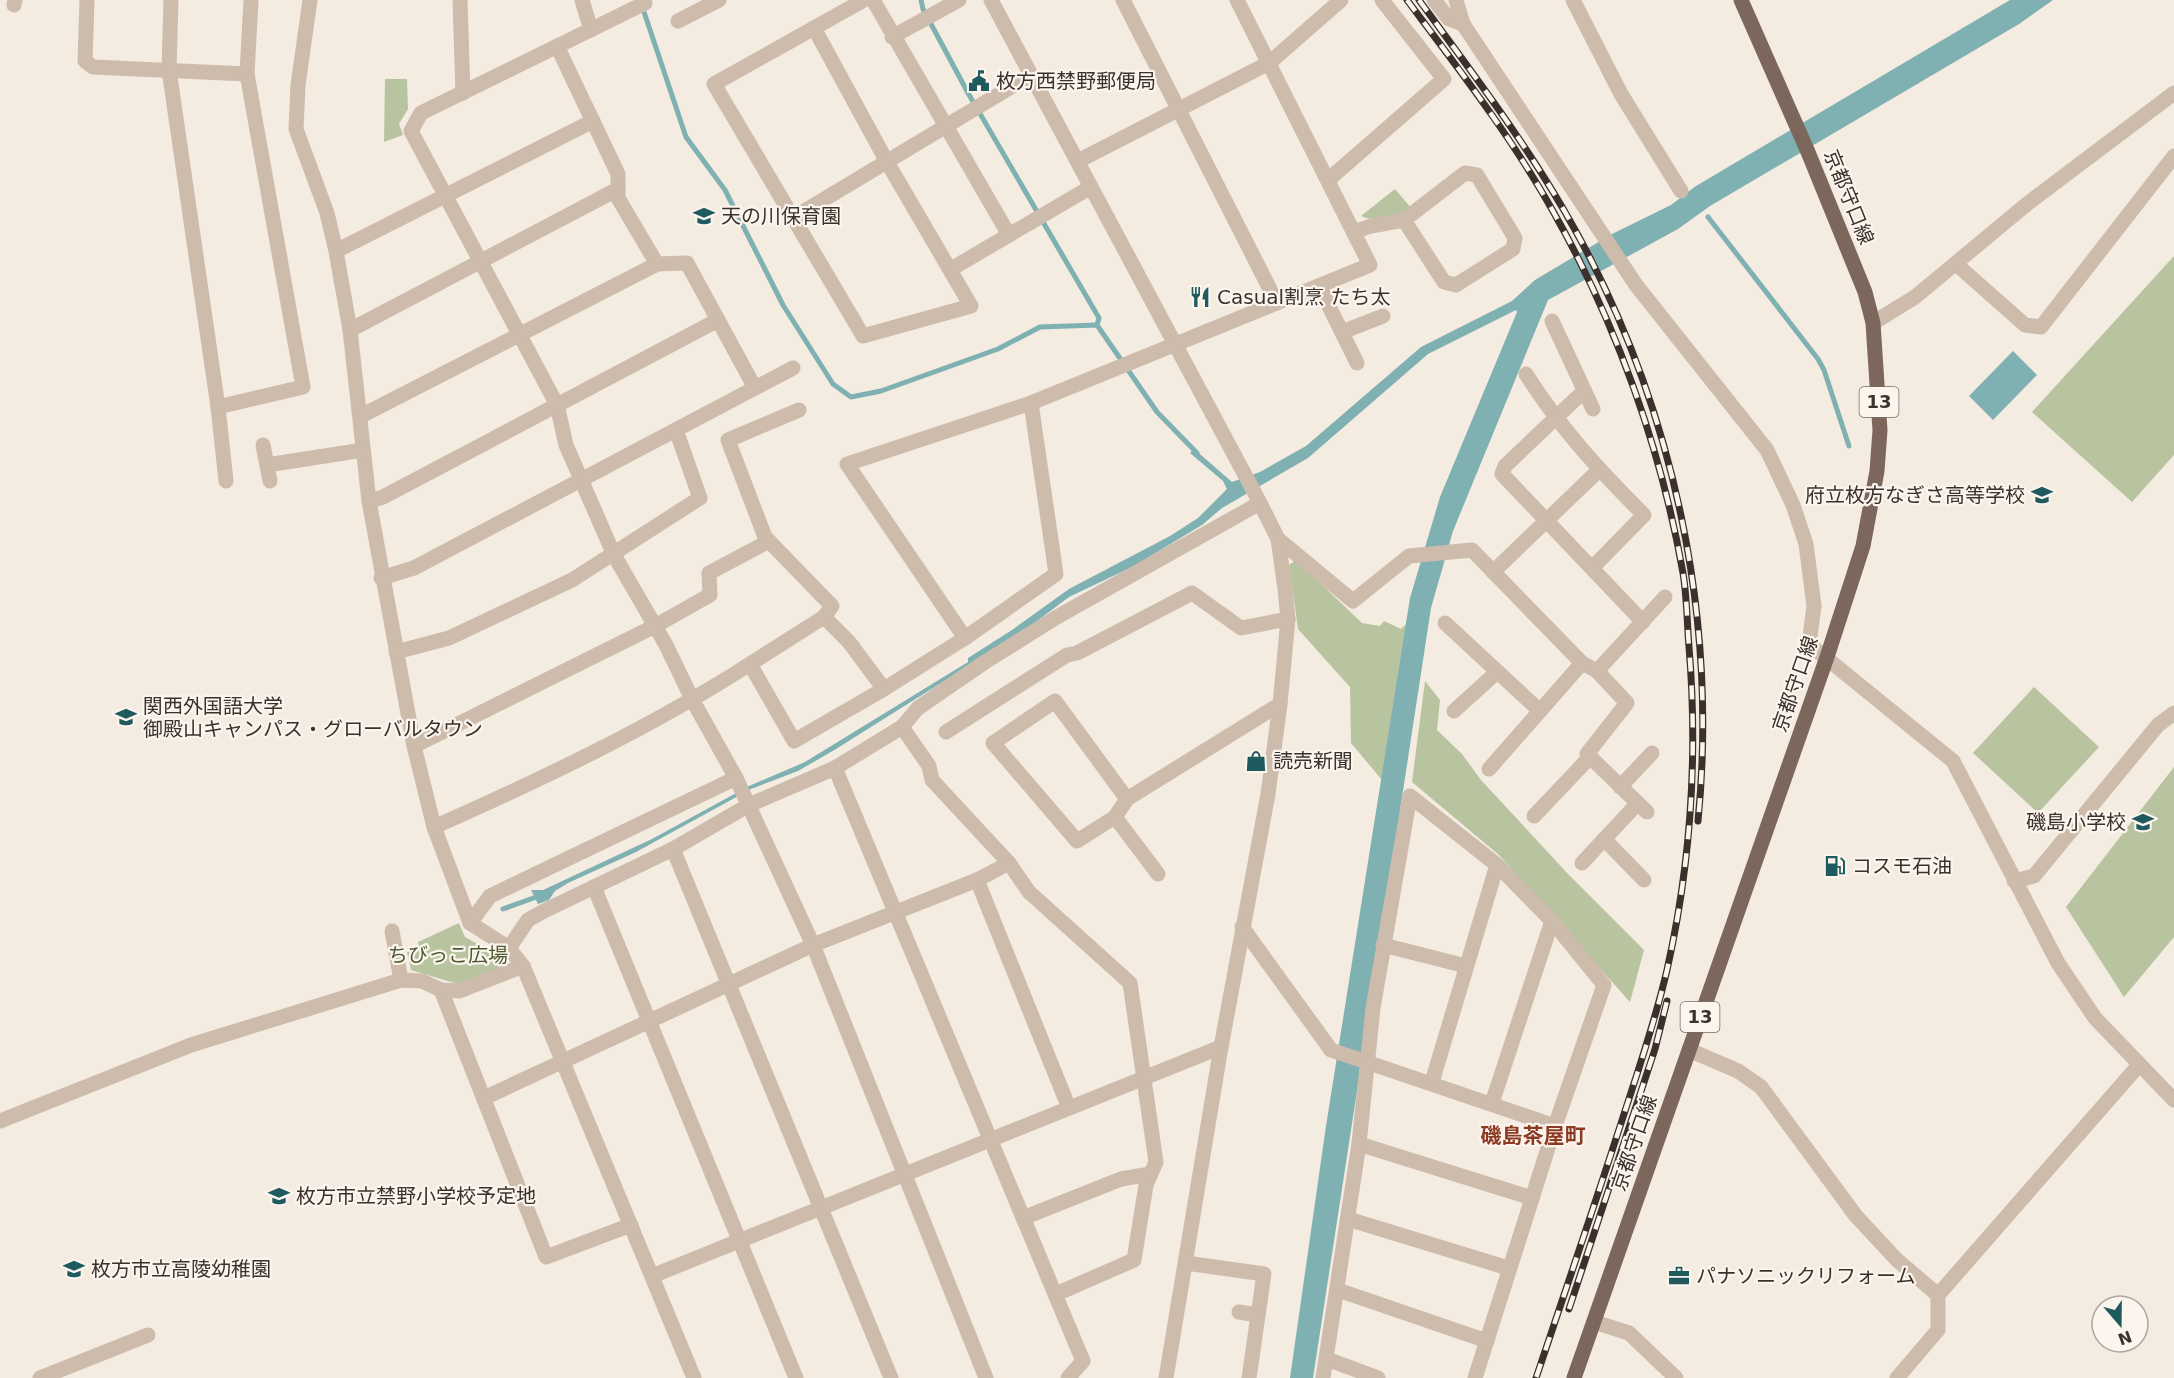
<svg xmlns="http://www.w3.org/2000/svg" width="2174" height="1378" viewBox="0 0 2174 1378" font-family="'DejaVu Sans','Noto Sans JP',sans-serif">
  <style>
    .green { fill: #b8c4a0 }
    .water { fill: #7fb0b2 }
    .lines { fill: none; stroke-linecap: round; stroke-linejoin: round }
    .stream { stroke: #7fb0b2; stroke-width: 5 }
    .minor { stroke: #cdbbac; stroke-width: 15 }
    .major { stroke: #7d675c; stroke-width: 15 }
    .rail-casing { stroke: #3b302b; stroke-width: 7 }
    .rail { stroke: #fbf5ee; stroke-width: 4.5; stroke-dasharray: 14; stroke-linecap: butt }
    .labels { text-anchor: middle; stroke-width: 4.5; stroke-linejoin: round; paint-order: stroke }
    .shield { fill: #fbf5ee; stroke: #756b66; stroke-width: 1.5 }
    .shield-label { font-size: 18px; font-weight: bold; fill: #3b302b }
    .poi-label { font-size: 20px; fill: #3b302b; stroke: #fbf5ee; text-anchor: start }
    .street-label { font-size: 20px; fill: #3b302b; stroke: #fbf5ee }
    .park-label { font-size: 20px; fill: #4a5a2e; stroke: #fbf5ee }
    .neighbourhood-label { font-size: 21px; font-weight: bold; fill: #8c3b22; stroke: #fbf5ee }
  </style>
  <rect width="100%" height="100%" fill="#f4ebe1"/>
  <g class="green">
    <path d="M 385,79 L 407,79 L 408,109 L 399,124 L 403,135 L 384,142 Z"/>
    <path d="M 1395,189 L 1411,208 C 1399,216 1375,223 1361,216 Z"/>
    <path d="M 2174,256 L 2174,455 L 2132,502 L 2032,412 Z"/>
    <path d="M 1296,560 L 1362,623 L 1380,626 L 1384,621 L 1401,629 L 1406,624 L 1382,780 L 1351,743 L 1350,687 L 1298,629 L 1289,565 Z"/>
    <path d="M 1425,681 L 1440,700 L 1437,730 L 1462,754 L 1481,780 L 1568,874 L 1644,950 L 1630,1002 L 1499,855 L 1412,782 Z"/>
    <path d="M 2034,687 L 2099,747 L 2038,813 L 1973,753 Z"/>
    <path d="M 2174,767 L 2174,937 L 2124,997 L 2066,907 Z"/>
    <path d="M 459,923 L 465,937 L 501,957 L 504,967 L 461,985 L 411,970 L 407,952 L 419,948 L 418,942 Z"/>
  </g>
  <g class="water">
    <path d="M 2010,0 L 2053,0 L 2019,24 L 1710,206 L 1678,229 L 1548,300 L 1453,531 L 1431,608 L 1313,1378 L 1290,1378 L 1326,1126 L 1410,598 L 1440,497 L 1517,312 L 1516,310 L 1428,354 L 1308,458 L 1222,508 L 1202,525 L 1134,566 L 1069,597 L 1025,630 L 836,749 L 798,771 L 751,789 L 636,852 L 568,883 L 555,891 L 549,900 L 538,904 L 531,890 L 543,890 L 652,839 L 749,786 L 805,762 L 968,662 L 968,658 L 1012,630 L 1069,589 L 1170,536 L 1198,518 L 1227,489 L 1223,481 L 1190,453 L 1194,449 L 1232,482 L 1260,472 L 1306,446 L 1421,347 L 1512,301 L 1535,280 L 1612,234 L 1671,205 L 1696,186 Z"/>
    <path d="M 2013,351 L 2037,375 L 1993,420 L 1969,396 Z"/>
  </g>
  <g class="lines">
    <g class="stream">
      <path d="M 921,0 L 923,9 L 968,93 L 1099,318 L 1097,325"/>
      <path d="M 642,6 L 686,137 L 725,190 L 783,305 L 833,384 L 851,397 L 881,391 L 998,349 L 1040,327 L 1097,325 L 1157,412 L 1197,453"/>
      <path d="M 1708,217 L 1818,359 L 1824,370 L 1849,446"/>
      <path d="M 503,909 L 542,895"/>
    </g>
    <g class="minor">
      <path d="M 87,0 L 85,61 L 93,67 L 247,74"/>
      <path d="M 171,0 L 169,70 L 218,407 L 226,481"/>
      <path d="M 310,0 L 298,85 L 296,129 L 327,213 L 336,251 L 350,330 L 369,501 L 414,746 L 434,827 L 470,923 L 509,948 L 523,966 L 694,1378"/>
      <path d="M 460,0 L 463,93"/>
      <path d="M 582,0 L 591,30"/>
      <path d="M 873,0 L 1009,235"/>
      <path d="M 991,0 L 1260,503 L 1278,539 L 1285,589 L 1288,619 L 1280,704 L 1268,794 L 1221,1047 L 1166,1378"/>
      <path d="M 1123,0 L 1277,303"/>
      <path d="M 1434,0 L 1449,19 L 1463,24"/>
      <path d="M 1456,0 L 1463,24 L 1636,285 L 1767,450 L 1793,505 L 1806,544 L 1814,606 L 1809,644 L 1953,761 L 2058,963 L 2095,1018 L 2174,1100"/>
      <path d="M 1573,0 L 1621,94 L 1681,191"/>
      <path d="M 645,3 L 421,113 L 411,131 L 557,405 L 566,445 L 614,555 L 666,645 L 693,701 L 736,778 L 813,945 L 986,1378"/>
      <path d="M 14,5 L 15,0"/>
      <path d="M 678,21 L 719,0"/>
      <path d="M 814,28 L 887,162 L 971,306 L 863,336 L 714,84 L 864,0"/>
      <path d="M 892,37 L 959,0"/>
      <path d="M 557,46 L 618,174 L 618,198 L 657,264 L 687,263 L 755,388"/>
      <path d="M 1078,161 L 1269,63 L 1341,0"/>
      <path d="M 1328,180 L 1444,79 L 1382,0"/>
      <path d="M 793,218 L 1031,75"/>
      <path d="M 1354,232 L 1371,226 L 1404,220 L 1465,173 L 1477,175 L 1515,238 L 1513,249 L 1456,285 L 1444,282 L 1404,220"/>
      <path d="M 336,251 L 593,121"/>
      <path d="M 1956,264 L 2025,325 L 2041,327 L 2174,156"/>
      <path d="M 951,269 L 1091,187"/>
      <path d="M 1319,286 L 1357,363"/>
      <path d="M 1552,321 L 1593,409"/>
      <path d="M 1873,323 L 1915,297 L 2027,204 L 2174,93"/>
      <path d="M 350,330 L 618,189"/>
      <path d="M 1342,332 L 1383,316"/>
      <path d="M 1526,374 C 1560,428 1599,470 1644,515 L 1592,568"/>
      <path d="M 1584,391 L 1505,466 L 1502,474 L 1643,622"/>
      <path d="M 218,407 L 303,387 L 247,74 L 251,0"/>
      <path d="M 361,416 L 657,264"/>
      <path d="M 263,445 L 270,481"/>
      <path d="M 267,465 L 363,450"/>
      <path d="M 369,501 L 383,497 L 718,320"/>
      <path d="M 1278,539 L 1353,601 L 1409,556 L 1472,550 L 1582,663 L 1597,671 L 1627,703 L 1587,754 L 1647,812"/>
      <path d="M 1493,572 L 1599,470"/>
      <path d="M 381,578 L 414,568 L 793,368"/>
      <path d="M 824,617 L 849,642 L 884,689"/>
      <path d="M 1445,623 L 1540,711"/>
      <path d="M 965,638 L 1056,574 L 1031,403"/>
      <path d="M 396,652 L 449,638 L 572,580 L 700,498 L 676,430"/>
      <path d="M 750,664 L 824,617 L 832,606 L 765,537 L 728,440 L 799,410"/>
      <path d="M 1597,671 L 1665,597"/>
      <path d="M 1454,711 L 1497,672"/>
      <path d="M 902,727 L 929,766 L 932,780 L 1009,863"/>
      <path d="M 946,732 L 1067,655 L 1077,653 L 1192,593 L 1241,628 L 1288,619"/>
      <path d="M 414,746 L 655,626 L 710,595 L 709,573 L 769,541"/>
      <path d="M 835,768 L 902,727 L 918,708 L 985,662 L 1057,617 L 1260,503"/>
      <path d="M 1489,769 L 1582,663"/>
      <path d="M 1620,787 L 1652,753"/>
      <path d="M 1127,799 L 1055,701 L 993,743 L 1077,841 L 1115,817 L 1127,799 L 1280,704"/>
      <path d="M 1534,816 L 1590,757"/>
      <path d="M 1115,817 L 1158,874"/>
      <path d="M 434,827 C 542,779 650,728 750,664 L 794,741 L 884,689 L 965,638 L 847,464 L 1031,403 L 1370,265 L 1237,0"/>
      <path d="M 1604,839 L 1644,880"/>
      <path d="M 673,849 L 891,1378"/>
      <path d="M 1582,863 L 1637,804"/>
      <path d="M 977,880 L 1069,1108"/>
      <path d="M 2014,881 L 2034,876 L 2158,725 L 2174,713"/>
      <path d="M 594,887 L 796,1378"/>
      <path d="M 470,923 L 490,896 L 736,778"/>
      <path d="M 1242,927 L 1331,1050 L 1555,1126 L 1475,1378"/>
      <path d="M 392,931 L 401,980"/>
      <path d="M 1383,945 L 1466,966"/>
      <path d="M 509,948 L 528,920 L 544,911 L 673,849 L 749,805 L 835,768 L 1083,1361 L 1068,1378"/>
      <path d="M 441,990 L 546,1257 L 631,1225"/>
      <path d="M 1689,1050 L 1738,1071 L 1761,1087 L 1856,1216 L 1897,1260 L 1938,1295"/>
      <path d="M 1432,1082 L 1497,865"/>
      <path d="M 484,1098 L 813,945 L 977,880 L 1009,863 L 1029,892 L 1130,983 L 1156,1162 L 1146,1185 L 1134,1260 L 1056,1294"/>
      <path d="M 1492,1103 L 1552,921"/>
      <path d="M 0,1121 L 191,1045 L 401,980 L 422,981 L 441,990 L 459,991 L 523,966"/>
      <path d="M 1359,1144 L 1532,1198"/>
      <path d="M 1023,1218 L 1121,1179 L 1150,1174"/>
      <path d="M 1348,1219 L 1508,1268"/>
      <path d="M 1186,1263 L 1264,1274 L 1249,1378"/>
      <path d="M 652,1276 L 1221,1047"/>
      <path d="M 1338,1290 L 1487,1341"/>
      <path d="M 1239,1312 L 1258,1315"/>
      <path d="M 1594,1322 L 1629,1333 L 1676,1378"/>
      <path d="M 1327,1359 L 1378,1378"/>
      <path d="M 40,1378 L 148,1335"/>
      <path d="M 1323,1378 L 1359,1144 L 1373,1008 L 1410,796 L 1497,865 L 1552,921 L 1604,985 L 1555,1126"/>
      <path d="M 1897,1378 L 1938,1330 L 1938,1295 L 2139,1065"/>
    </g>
    <path class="major" d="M 1574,1378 L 1827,657 L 1863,546 L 1877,471 L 1880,430 L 1873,323 L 1865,292 L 1808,152 L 1741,0"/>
    <defs>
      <g id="rail">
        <path d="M 1407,0 C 1458,68 1513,139 1554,213 C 1616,323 1661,448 1683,573 C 1687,597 1687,623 1689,647 C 1698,756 1691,863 1667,970 C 1656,1018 1640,1065 1625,1111 C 1596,1201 1566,1289 1536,1378"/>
        <path d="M 1419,0 C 1473,74 1530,148 1574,228 C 1674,408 1718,617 1698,821"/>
        <path d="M 1569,1309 L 1655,1049 L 1667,1001"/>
      </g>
    </defs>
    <use href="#rail" class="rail-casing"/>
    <use href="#rail" class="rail"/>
  </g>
  <defs>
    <symbol id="civic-bare" viewBox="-9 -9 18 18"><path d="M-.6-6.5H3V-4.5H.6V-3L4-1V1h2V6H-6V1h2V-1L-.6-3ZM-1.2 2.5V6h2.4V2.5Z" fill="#1f5a5e" stroke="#fbf5ee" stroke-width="2.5" paint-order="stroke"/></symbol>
    <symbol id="school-bare" viewBox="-9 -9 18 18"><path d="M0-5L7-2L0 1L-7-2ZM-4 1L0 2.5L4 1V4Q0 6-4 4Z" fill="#1f5a5e" stroke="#fbf5ee" stroke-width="2.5" paint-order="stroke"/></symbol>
    <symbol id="restaurant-bare" viewBox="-9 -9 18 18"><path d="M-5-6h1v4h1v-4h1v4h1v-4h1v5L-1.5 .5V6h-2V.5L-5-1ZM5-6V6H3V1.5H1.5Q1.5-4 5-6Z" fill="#1f5a5e" stroke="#fbf5ee" stroke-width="2.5" paint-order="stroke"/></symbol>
    <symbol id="university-bare" viewBox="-9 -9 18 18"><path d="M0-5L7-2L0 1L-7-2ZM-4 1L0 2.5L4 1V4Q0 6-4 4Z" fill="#1f5a5e" stroke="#fbf5ee" stroke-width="2.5" paint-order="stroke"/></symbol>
    <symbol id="shop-bare" viewBox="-9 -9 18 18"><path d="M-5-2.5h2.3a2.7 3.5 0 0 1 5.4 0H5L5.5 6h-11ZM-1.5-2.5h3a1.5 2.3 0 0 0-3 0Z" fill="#1f5a5e" stroke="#fbf5ee" stroke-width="2.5" paint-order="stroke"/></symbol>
    <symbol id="fuel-bare" viewBox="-9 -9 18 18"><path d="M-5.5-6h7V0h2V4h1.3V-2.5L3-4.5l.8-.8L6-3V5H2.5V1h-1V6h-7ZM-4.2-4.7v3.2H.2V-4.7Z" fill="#1f5a5e" stroke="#fbf5ee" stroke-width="2.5" paint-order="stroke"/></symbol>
    <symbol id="office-bare" viewBox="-9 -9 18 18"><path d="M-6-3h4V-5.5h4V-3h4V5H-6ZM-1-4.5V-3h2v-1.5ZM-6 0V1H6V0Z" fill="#1f5a5e" stroke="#fbf5ee" stroke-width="2.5" paint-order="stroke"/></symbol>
  </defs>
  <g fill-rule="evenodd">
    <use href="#civic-bare" x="964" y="66" width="30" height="30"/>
    <use href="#school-bare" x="689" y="201" width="30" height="30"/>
    <use href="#restaurant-bare" x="1185" y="282" width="30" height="30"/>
    <use href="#school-bare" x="2027" y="480" width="30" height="30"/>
    <use href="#university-bare" x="111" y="702" width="30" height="30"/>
    <use href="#shop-bare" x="1241" y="746" width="30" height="30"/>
    <use href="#school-bare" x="2128" y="807" width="30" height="30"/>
    <use href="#fuel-bare" x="1820" y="851" width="30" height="30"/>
    <use href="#school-bare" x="264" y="1181" width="30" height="30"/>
    <use href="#school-bare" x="59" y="1254" width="30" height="30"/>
    <use href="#office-bare" x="1664" y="1261" width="30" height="30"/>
  </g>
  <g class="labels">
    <g class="shield">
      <rect x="1859.5" y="387" width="39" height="30" rx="4.5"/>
      <rect x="1680.5" y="1002" width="39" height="30" rx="4.5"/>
    </g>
    <g class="shield-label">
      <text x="1879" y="408">13</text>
      <text x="1700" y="1023">13</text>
    </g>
    <g class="poi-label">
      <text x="996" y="88">枚方西禁野郵便局</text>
      <text x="721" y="223">天の川保育園</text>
      <text x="1217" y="304">Casual割烹 たち太</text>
      <text x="2025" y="502" text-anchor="end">府立枚方なぎさ高等学校</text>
      <text x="143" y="713">関西外国語大学<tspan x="143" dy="23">御殿山キャンパス・グローバルタウン</tspan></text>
      <text x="1273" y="768">読売新聞</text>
      <text x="2126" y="829" text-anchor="end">磯島小学校</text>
      <text x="1852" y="873">コスモ石油</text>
      <text x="296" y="1203">枚方市立禁野小学校予定地</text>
      <text x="91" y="1276">枚方市立高陵幼稚園</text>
      <text x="1696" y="1283">パナソニックリフォーム</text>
    </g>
    <g class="street-label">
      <text transform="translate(1849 197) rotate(68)" y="7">京都守口線</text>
      <text transform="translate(1795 684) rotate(-71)" y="7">京都守口線</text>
      <text transform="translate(1634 1143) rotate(-71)" y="7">京都守口線</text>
    </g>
    <g class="park-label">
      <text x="448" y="962">ちびっこ広場</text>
    </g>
    <g class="neighbourhood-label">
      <text x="1533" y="1143">磯島茶屋町</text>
    </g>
  </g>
  <g transform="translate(2120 1324) rotate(160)"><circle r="28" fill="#fbf5ee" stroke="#aea6a0" stroke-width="1.5"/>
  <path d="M0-4.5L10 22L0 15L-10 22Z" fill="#1f5a5e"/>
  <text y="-9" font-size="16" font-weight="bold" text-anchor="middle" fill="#3b302b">N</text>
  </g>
</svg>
